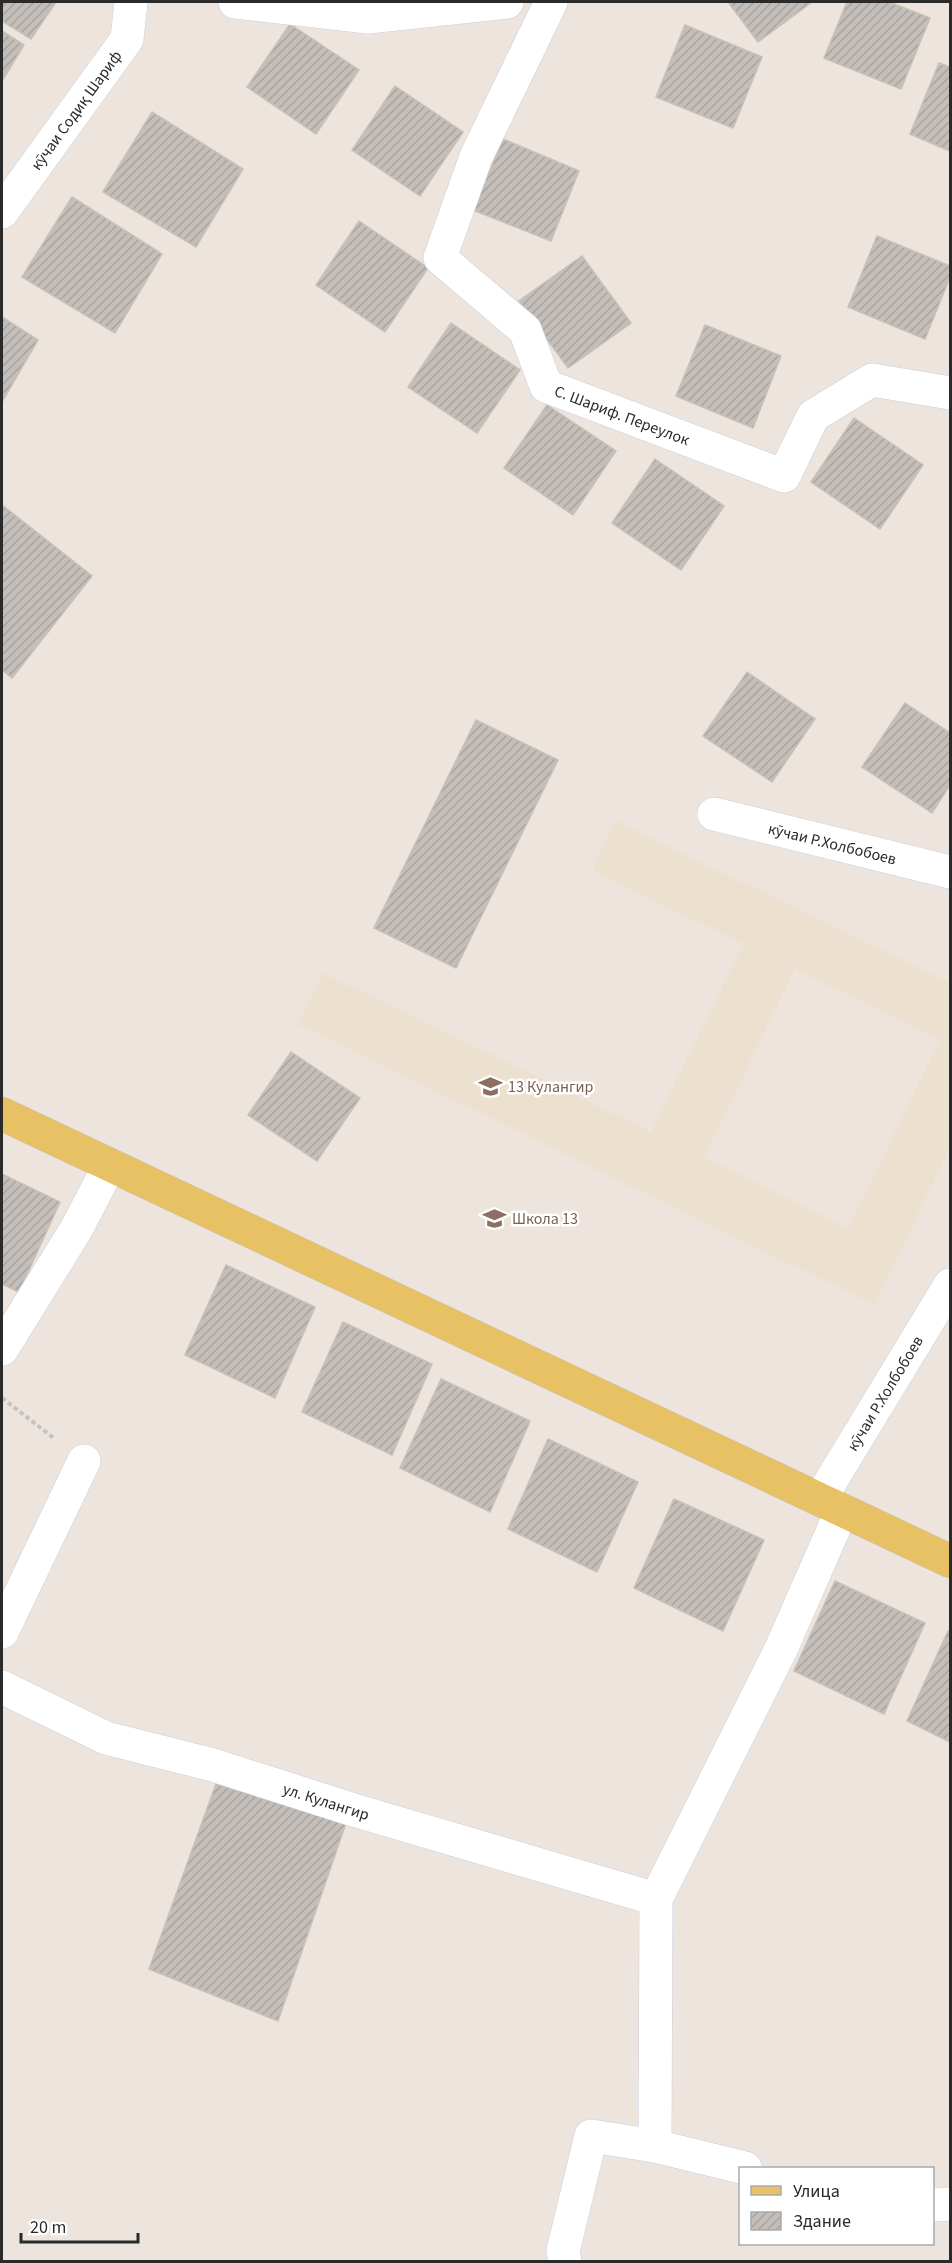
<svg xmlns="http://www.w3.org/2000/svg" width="952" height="2263" viewBox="0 0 952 2263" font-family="'Source Sans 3',sans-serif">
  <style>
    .education { fill: #ece0ce; fill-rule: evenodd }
    .building { fill: url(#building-hatch); stroke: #c7c0b7; stroke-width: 1.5 }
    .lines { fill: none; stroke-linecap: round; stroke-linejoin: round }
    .minor-casing { stroke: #ccd0db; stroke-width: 34 }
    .major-casing { stroke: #c3c3c3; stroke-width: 34 }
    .path { stroke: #c3c3c3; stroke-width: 4; stroke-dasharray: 4.5 3; stroke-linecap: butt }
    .minor { stroke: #fff; stroke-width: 33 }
    .major { stroke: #e9c165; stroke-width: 33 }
    .labels { text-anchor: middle; stroke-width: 5; stroke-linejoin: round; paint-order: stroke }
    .street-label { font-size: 16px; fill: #2a2a2a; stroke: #fff }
    .education-label { font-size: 16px; fill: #785e54; stroke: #fff; text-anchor: start }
  </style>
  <defs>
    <pattern id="building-hatch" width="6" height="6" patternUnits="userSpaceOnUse" patternTransform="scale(1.5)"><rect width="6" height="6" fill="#c4beba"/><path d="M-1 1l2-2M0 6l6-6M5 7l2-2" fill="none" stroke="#a9a3a0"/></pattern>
  </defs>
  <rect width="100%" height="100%" fill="#ece4dd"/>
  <path class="education" d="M 616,821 L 950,983 L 950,1148 L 874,1305 L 298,1024 L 323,973 L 651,1132 L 743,944 L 592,870 ZM 795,969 L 940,1039 L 849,1228 L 704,1157 Z"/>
  <g class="building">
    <path d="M 2,2 L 56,2 L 31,39 L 2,21 Z"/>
    <path d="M 728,2 L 812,2 L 758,42 Z"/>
    <path d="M 847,2 L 889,2 L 930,18 L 901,89 L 824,58 Z"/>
    <path d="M 290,24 L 359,70 L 316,134 L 247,87 Z"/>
    <path d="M 685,25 L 762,57 L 733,128 L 656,97 Z"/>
    <path d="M 2,31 L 24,45 L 2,81 Z"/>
    <path d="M 939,63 L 950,67 L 950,151 L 910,134 Z"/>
    <path d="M 395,86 L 463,132 L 420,196 L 352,150 Z"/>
    <path d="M 152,112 L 243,169 L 196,247 L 103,192 Z"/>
    <path d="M 503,139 L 579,171 L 551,241 L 473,210 Z"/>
    <path d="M 72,197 L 162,254 L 115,333 L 22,277 Z"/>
    <path d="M 359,221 L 428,268 L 385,332 L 316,285 Z"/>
    <path d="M 877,236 L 950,266 L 950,277 L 925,339 L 848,307 Z"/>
    <path d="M 582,256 L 631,323 L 568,368 L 519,301 Z"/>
    <path d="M 2,317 L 38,340 L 2,402 Z"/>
    <path d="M 451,323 L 520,370 L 477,433 L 408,387 Z"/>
    <path d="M 705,325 L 781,356 L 753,428 L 676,396 Z"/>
    <path d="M 547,405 L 616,451 L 573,515 L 504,468 Z"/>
    <path d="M 854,418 L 923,465 L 880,529 L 811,482 Z"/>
    <path d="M 655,459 L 724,506 L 681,570 L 612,523 Z"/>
    <path d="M 2,505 L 92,576 L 12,678 L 2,670 Z"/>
    <path d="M 747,672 L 815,719 L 772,782 L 703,736 Z"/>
    <path d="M 905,703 L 950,733 L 950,785 L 932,813 L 862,767 Z"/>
    <path d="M 476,720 L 558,760 L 456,968 L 374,928 Z"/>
    <path d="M 291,1052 L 360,1098 L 317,1161 L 248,1115 Z"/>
    <path d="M 2,1174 L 60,1202 L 19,1292 L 2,1284 Z"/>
    <path d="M 226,1265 L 315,1307 L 275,1398 L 185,1355 Z"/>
    <path d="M 343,1322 L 432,1364 L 392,1455 L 302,1412 Z"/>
    <path d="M 441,1379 L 530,1421 L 490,1512 L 400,1468 Z"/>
    <path d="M 548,1439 L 638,1482 L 597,1572 L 508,1529 Z"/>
    <path d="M 674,1499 L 764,1540 L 723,1631 L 634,1588 Z"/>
    <path d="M 835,1581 L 925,1623 L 884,1714 L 794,1671 Z"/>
    <path d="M 948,1631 L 950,1632 L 950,1742 L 907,1721 Z"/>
    <path d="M 216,1784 L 346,1823 L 278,2021 L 149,1969 Z"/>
  </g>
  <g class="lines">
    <defs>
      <g id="minor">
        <path d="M 235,2 L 368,17 L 507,2"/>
        <path id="s1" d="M 551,2 L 476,157 L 440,258 L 525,330 L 546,386 L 784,476 L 813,416 L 872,380 L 950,393"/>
        <path id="s2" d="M 2,212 L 127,39 L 131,2"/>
        <path id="s3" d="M 714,814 L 950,872"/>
        <path d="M 2,1349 L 77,1228 L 109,1166"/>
        <path id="s4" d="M 820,1499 L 950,1285"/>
        <path d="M 2,1632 L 84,1461"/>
        <path id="s5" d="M 2,1687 L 106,1738 L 213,1765 L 357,1811 L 656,1899"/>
        <path d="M 745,2168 L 655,2146 L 656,1899 L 781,1649 L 842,1510"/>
        <path d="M 932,2205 L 950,2204"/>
        <path d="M 565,2262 L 563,2251 L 591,2136 L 655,2146"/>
      </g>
      <path id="major" d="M 2,1114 L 950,1561"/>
    </defs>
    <use href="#minor" class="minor-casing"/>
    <use href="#major" class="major-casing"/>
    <path class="path" d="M 2,1398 L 55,1439"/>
    <use href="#minor" class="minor"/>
    <use href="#major" class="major"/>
  </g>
  <defs>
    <symbol id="school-bare" viewBox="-9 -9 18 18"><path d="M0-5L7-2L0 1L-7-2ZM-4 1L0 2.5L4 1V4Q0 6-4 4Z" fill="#8d6e63" stroke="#fff" stroke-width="2.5" paint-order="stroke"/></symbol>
  </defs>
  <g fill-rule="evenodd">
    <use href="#school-bare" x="474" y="1070" width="33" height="33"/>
    <use href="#school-bare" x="478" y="1202" width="33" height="33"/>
  </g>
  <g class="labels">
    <g class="street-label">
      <text dy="6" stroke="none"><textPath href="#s2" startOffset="126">кӯчаи Содиқ Шариф</textPath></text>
      <text dy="6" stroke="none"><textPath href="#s1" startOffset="532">С. Шариф. Переулок</textPath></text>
      <text dy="6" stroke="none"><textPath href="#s3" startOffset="122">кӯчаи Р.Холбобоев</textPath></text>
      <text dy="6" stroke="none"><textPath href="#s4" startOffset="124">кӯчаи Р.Холбобоев</textPath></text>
      <text dy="6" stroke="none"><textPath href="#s5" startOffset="345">ул. Кулангир</textPath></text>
    </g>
    <g class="education-label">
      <text x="508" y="1092">13 Кулангир</text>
      <text x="512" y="1224">Школа 13</text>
    </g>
  </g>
  <rect width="952" height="2263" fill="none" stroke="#2a2a2a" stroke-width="6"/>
  <rect x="739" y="2167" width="195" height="78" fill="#ffffff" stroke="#aaaaaa" stroke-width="1.5"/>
  <rect x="751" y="2186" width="30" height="9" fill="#e9c165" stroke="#aaaaaa" stroke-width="1.5"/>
  <text x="793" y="2197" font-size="18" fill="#2a2a2a">Улица</text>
  <rect x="751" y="2212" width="30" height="18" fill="url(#building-hatch)" stroke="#aaaaaa" stroke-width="1.5"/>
  <text x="793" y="2227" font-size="18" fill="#2a2a2a">Здание</text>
  <path d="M21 2233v9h117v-9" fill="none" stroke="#2a2a2a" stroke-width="3"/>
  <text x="30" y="2233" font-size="18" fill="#2a2a2a" stroke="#ffffff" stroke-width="4.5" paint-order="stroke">20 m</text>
</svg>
